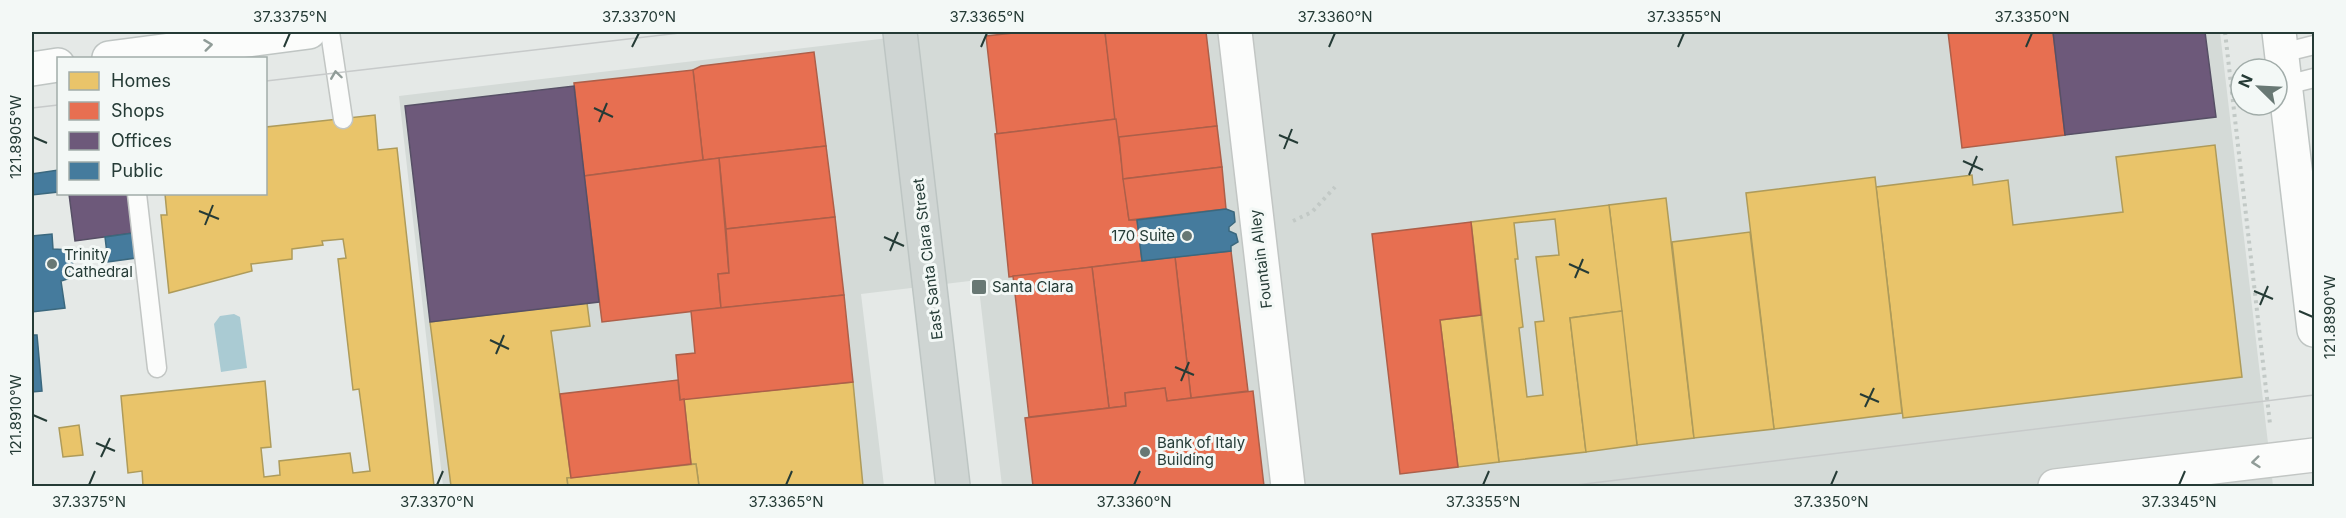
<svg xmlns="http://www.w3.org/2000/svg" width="2346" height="518" viewBox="0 0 2346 518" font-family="Inter,sans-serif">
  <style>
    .built { fill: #d4dad7 }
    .water { fill: #aacbd3 }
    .homes { fill: #e9c46a; stroke: #ae9b5a; stroke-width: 1.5; fill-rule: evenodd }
    .shops { fill: #e76f51; stroke: #ad5f49; stroke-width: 1.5 }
    .offices { fill: #6d597a; stroke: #575066; stroke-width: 1.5 }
    .public { fill: #457b9d; stroke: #3b687e; stroke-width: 1.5 }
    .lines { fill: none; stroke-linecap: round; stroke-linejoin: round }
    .lane-casing { stroke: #c2c6c4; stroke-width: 21 }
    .street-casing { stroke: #c2c6c4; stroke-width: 36 }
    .secondary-casing { stroke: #bfc5c3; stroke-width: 36 }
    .primary-casing { stroke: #bdc5c3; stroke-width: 36 }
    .path { stroke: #c2c9c6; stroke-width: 4; stroke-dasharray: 3 4.5; stroke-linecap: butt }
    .lane { stroke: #fbfcfb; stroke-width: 18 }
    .street { stroke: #fbfcfb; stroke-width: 33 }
    .secondary { stroke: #fbfcfb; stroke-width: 33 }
    .primary { stroke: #cfd5d3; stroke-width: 33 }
    .tram { stroke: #c7caca; stroke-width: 1.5 }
    .oneway { stroke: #909c98 }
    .ticks { fill: none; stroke: #253b36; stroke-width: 2 }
    .poi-dot { fill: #687874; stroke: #f3f8f6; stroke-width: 2 }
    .labels { text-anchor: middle; stroke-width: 6; stroke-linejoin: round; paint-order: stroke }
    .poi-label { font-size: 15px; fill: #253b36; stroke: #f3f8f6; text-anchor: start }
    .street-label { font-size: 15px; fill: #253b36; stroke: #f3f8f6 }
    .neatline { fill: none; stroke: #253b36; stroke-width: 2 }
    .ticks-label { font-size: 15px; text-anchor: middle; fill: #253b36 }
  </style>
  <rect width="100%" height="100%" fill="#e5e9e7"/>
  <path class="built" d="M 939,32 L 2220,32 L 2273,486 L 1002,486 L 978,280 L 861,294 L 884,486 L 443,486 L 399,96 Z"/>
  <path class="water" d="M 234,314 L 240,317 L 247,368 L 221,372 L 214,324 L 220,316 Z"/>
  <g class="homes">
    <path d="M 375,115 L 378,150 L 397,148 L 434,486 L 143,486 L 142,471 L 128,473 L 121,396 L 265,381 L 271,447 L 261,448 L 264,477 L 280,475 L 279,461 L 350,453 L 353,473 L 370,471 L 359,389 L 353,390 L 338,259 L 346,258 L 343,239 L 322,241 L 323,245 L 292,249 L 292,259 L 251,264 L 252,271 L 169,293 L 161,215 L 167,215 L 165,194 L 266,194 L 266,127 Z"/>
    <path d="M 2215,145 L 2242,377 L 1903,418 L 1876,187 L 1972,175 L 1973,185 L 2008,180 L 2013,225 L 2123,212 L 2116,157 Z"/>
    <path d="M 1875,177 L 1902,413 L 1774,429 L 1746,193 Z"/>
    <path d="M 1666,198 L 1694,438 L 1637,445 L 1609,205 Z"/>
    <path d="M 1609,205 L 1622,311 L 1570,318 L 1586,452 L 1499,462 L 1471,222 ZM 1555,219 L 1559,255 L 1536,257 L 1544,321 L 1535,322 L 1543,395 L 1527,397 L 1519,328 L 1523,327 L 1515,259 L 1518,259 L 1514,223 Z"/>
    <path d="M 1750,232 L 1774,429 L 1694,438 L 1672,242 Z"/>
    <path d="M 587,303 L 590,326 L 551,331 L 571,478 L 567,478 L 568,486 L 451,486 L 430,322 Z"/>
    <path d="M 1622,311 L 1637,445 L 1586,452 L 1570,318 Z"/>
    <path d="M 1481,315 L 1499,462 L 1458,467 L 1440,320 Z"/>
    <path d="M 853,382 L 863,486 L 699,486 L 696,464 L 691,464 L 684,399 Z"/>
    <path d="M 79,425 L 83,455 L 63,457 L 59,428 Z"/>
    <path d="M 696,464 L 699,486 L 568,486 L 567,478 Z"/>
  </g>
  <g class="shops">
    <path d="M 1022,32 L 1105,32 L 1116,119 L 997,134 L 986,36 Z"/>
    <path d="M 1105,32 L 1206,32 L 1217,126 L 1117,138 Z"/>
    <path d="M 1948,32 L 2053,32 L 2065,135 L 1962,148 Z"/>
    <path d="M 814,52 L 826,146 L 703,160 L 693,70 L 701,66 Z"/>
    <path d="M 693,70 L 703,160 L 584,176 L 574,83 Z"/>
    <path d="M 1116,119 L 1129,220 L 1137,220 L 1142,261 L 1009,277 L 995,134 Z"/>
    <path d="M 1217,126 L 1222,167 L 1123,179 L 1119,137 Z"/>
    <path d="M 826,146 L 835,217 L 726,229 L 719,158 Z"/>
    <path d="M 719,158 L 729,273 L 718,274 L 721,308 L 602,322 L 584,176 Z"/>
    <path d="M 1222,167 L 1226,209 L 1129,220 L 1123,179 Z"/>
    <path d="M 835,217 L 844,295 L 721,308 L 718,274 L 729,273 L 726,229 Z"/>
    <path d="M 1471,222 L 1481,315 L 1440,320 L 1458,467 L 1400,474 L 1372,234 Z"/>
    <path d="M 1231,251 L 1248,391 L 1191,398 L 1175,257 Z"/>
    <path d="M 1175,257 L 1191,398 L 1167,401 L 1165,388 L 1125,393 L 1126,406 L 1109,408 L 1092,267 Z"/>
    <path d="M 1092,267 L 1109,408 L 1029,417 L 1013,276 Z"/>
    <path d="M 844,295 L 853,382 L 680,400 L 676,355 L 695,353 L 691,311 Z"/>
    <path d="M 678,380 L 680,400 L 684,399 L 691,464 L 571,478 L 560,394 Z"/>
    <path d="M 1165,388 L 1167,401 L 1253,391 L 1264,486 L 1033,486 L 1025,418 L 1126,406 L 1125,393 Z"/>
  </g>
  <g class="offices">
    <path d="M 2053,32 L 2205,32 L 2216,117 L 2065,135 Z"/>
    <path d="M 574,86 L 599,302 L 430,322 L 405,106 Z"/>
    <path d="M 69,194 L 128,194 L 133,233 L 75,241 Z"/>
  </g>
  <g class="public">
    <path d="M 58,170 L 58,192 L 32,195 L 32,174 Z"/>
    <path d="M 1226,209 L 1234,212 L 1235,222 L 1229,227 L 1229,231 L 1236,234 L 1238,242 L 1231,246 L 1231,251 L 1142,261 L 1137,220 Z"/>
    <path d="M 133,233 L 136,258 L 108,262 L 105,237 Z"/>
    <path d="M 52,234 L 53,249 L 71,250 L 74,277 L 61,281 L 65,308 L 32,312 L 32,236 Z"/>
    <path d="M 32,335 L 37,335 L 42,391 L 32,392 Z"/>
  </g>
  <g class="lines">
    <defs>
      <g id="lane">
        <path d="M 330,32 L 343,119"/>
        <path d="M 2282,53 L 2314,45"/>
        <path d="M 2286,85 L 2314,78"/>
        <path d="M 137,194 L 157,368"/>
      </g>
      <g id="street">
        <path d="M 1235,32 L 1288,486"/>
        <path d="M 2055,486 L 2314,455"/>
      </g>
      <g id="secondary">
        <path d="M 2279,32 L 2314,330"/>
        <path d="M 109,58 L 309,32"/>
        <path d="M 32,69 L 58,65"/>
      </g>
      <path id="primary" d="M 900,32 L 953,486"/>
    </defs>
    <use href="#lane" class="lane-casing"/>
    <use href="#street" class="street-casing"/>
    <use href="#secondary" class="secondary-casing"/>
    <use href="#primary" class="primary-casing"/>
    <g class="path">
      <path d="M 2225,32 L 2270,424"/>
      <path d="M 1293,221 L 1312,212 L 1335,187"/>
    </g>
    <use href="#lane" class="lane"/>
    <use href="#street" class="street"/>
    <use href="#secondary" class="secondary"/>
    <use href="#primary" class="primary"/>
    <g class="tram">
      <path d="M 266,81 L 688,32"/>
      <path d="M 32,108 L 58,105"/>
      <path d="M 1568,486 L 2314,395"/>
    </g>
  </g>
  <defs><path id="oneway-chevron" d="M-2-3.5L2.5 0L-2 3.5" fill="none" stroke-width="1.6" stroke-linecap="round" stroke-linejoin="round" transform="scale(1.5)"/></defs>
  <g class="oneway">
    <use href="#oneway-chevron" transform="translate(208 45) rotate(-7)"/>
    <use href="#oneway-chevron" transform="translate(336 75) rotate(-98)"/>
    <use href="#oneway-chevron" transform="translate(2256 462) rotate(174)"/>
  </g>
  <path class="ticks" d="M 284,47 L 290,33M 632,47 L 639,33M 981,47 L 987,33M 1329,47 L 1335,33M 1678,47 L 1684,33M 2026,47 L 2032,33M 594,108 L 613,117M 599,122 L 607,103M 1279,135 L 1298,143M 33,137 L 47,143M 1284,149 L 1292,129M 1963,161 L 1983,170M 1969,175 L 1977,156M 199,211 L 219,219M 205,225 L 213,205M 884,237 L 904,246M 890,251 L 898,232M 1569,264 L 1589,273M 1575,278 L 1583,259M 2254,291 L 2273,299M 2260,305 L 2268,286M 2299,311 L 2313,317M 490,340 L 509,349M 496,354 L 504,335M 1175,367 L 1194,375M 1181,381 L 1189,362M 1860,394 L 1879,402M 1865,407 L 1874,388M 33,415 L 47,421M 96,443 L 115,451M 101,457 L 110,438M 89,485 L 95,471M 437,485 L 443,471M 786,485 L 792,471M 1134,485 L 1140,471M 1483,485 L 1489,471M 1831,485 L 1837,471M 2179,485 L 2185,471"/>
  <g class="poi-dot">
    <circle cx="1187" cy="236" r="6"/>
    <circle cx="52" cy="264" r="6"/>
    <rect x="971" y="279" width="16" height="16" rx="3"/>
    <circle cx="1145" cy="452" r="6"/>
  </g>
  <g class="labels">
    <g class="poi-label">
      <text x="1175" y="241" text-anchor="end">170 Suite</text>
      <text x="64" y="260">Trinity<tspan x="64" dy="17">Cathedral</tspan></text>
      <text x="992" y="292">Santa Clara</text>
      <text x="1157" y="448">Bank of Italy<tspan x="1157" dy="17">Building</tspan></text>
    </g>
    <g class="street-label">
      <text transform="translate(928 259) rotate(-97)" y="5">East Santa Clara Street</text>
      <text transform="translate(1261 259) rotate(-97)" y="5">Fountain Alley</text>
    </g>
  </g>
  <rect width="2346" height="518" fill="none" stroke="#f3f8f6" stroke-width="66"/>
  <rect x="57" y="57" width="210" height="138" fill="#f3f8f6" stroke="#a1aca9" stroke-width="1.5"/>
  <rect x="69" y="72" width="30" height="18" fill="#e9c46a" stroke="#a1aca9" stroke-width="1.5"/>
  <text x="111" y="87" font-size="18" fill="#253b36">Homes</text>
  <rect x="69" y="102" width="30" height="18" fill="#e76f51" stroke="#a1aca9" stroke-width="1.5"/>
  <text x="111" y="117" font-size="18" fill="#253b36">Shops</text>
  <rect x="69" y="132" width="30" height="18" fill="#6d597a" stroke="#a1aca9" stroke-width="1.5"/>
  <text x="111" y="147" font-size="18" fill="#253b36">Offices</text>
  <rect x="69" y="162" width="30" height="18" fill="#457b9d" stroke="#a1aca9" stroke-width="1.5"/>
  <text x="111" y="177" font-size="18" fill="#253b36">Public</text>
  <g transform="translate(2259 87) rotate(294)"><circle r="28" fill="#f3f8f6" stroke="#a1aca9" stroke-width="1.5"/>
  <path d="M0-4.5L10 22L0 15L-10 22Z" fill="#687874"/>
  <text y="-9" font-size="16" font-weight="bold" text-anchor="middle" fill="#253b36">N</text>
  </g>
  <rect x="33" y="33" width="2280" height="452" class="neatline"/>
  <g class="ticks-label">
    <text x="290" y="22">37.3375°N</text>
    <text x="639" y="22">37.3370°N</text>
    <text x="987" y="22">37.3365°N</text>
    <text x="1335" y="22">37.3360°N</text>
    <text x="1684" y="22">37.3355°N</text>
    <text x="2032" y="22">37.3350°N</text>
    <text transform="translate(16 137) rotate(-90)" y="5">121.8905°W</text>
    <text transform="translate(2330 317) rotate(-90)" y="5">121.8890°W</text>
    <text transform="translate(16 415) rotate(-90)" y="5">121.8910°W</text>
    <text x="89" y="507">37.3375°N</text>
    <text x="437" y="507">37.3370°N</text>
    <text x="786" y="507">37.3365°N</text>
    <text x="1134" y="507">37.3360°N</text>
    <text x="1483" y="507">37.3355°N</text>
    <text x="1831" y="507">37.3350°N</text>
    <text x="2179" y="507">37.3345°N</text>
  </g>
</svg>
